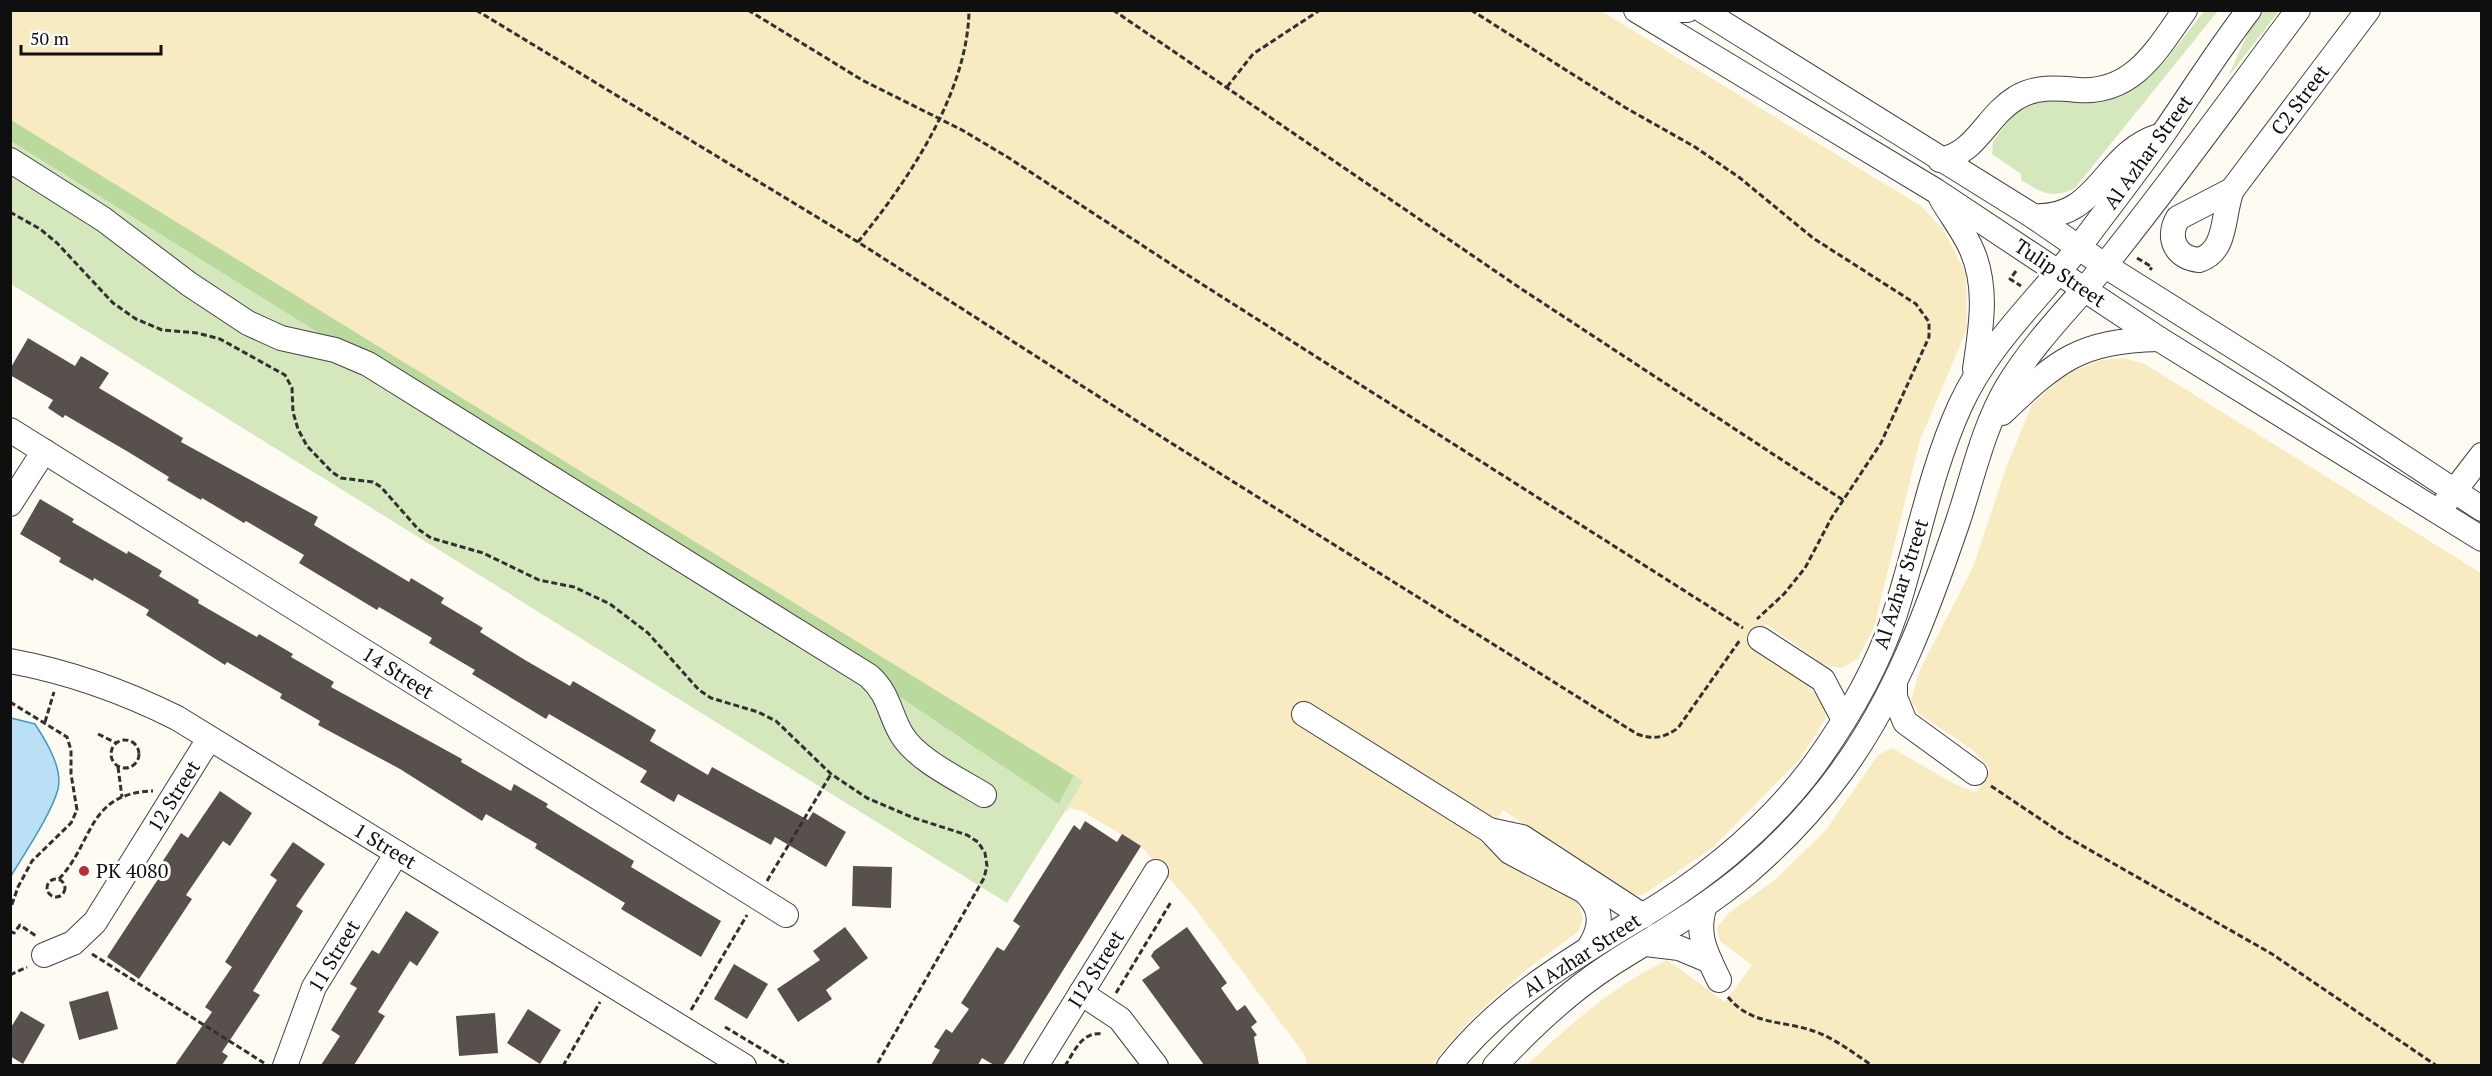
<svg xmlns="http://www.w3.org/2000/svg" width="2492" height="1076" viewBox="0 0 2492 1076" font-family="'PT Serif',serif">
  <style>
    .green { fill: #d5e8bd }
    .forest { fill: #bad99c }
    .sand { fill: #f8eac1 }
    .water { fill: #b9e0f4; stroke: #4298c8; stroke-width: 1.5 }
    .building { fill: #58504c }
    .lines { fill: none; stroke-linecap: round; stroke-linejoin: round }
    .minor-casing { stroke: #424242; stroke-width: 26 }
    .path { stroke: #313131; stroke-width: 3; stroke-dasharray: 6 3; stroke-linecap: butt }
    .minor { stroke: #fff; stroke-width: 24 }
    .poi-dot { fill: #bb2c38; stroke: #fff; stroke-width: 2 }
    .labels { text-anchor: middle; stroke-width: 6; stroke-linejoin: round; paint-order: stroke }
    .street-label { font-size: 20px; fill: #0f0f0f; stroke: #fff }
    .poi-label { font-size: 20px; fill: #0f0f0f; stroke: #fff; text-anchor: start }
  </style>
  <rect width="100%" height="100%" fill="#fefcf2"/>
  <g class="green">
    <path d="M 2204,11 L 2218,11 L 2075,188 C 2054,200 2040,192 2021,180 L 2021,174 L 1992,154 L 1993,141 L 2018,109 L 2030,101 L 2113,97 L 2147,79 L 2166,60 Z"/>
    <path d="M 2262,11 L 2279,11 L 2228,77 L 2251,26 Z"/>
    <path d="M 10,120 L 1084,781 L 1007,903 L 11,284 Z"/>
  </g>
  <path class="forest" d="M 10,112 L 1074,775 L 1059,804 L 869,676 L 11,141 Z"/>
  <g class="sand">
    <path d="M 10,11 L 1601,11 L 1921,206 L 1943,229 L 1966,274 L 1967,329 L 1920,440 L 1874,627 L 1858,659 L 1841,668 L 1823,664 L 1766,624 L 1751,647 L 1802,682 L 1822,699 L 1826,718 L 1799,760 L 1713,847 L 1643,895 L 1628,896 L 1503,810 L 1480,842 L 1577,901 L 1583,918 L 1579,931 L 1527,969 L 1468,1022 L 1431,1065 L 1307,1065 L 1305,1055 L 1194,907 L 1141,846 L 1082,811 L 1071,808 L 1065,812 L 1083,781 L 11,120 Z"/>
    <path d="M 2124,358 L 2145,364 L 2481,573 L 2481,1065 L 1526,1066 C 1569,1025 1613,986 1667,960 L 1725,1002 L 1752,965 L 1720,941 L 1717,928 L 1729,913 L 1776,879 L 1826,830 L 1878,755 L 1892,748 L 1951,782 L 1976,793 L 1990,769 L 1973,750 L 1919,714 L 1911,700 L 1920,670 L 1973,567 L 2007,465 L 2032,405 L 2066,374 L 2101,360 Z"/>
  </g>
  <path class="water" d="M 11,718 L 35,724 C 46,741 63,768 58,789 C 52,813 24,854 11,876 Z"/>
  <g class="building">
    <path d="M 28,338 L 75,366 L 81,356 L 109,373 L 99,388 L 183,438 L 181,442 L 318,517 L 314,525 L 409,582 L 411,578 L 444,598 L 441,603 L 483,628 L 480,632 L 525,660 L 570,686 L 573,681 L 656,730 L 650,741 L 708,775 L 712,767 L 808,820 L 813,812 L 846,832 L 826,867 L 775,837 L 771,845 L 678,794 L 674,802 L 640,782 L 647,771 L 549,714 L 546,719 L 472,674 L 475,670 L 429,643 L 432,638 L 379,607 L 377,610 L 299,563 L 304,555 L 246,521 L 244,523 L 202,498 L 201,500 L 167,480 L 169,477 L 130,453 L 65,415 L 63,418 L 48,408 L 53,400 L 10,375 L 10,369 Z"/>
    <path d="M 40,499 L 74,519 L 72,522 L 127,554 L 128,551 L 162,571 L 159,576 L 199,600 L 198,603 L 257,637 L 259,634 L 293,654 L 291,657 L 334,682 L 331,687 L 462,759 L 461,762 L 511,791 L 514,784 L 548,804 L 546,807 L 634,861 L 631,867 L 721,921 L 701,957 L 621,909 L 625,903 L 535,848 L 537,844 L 486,814 L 482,821 L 400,769 L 318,725 L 320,721 L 280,698 L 282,694 L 227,662 L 225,665 L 146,615 L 149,610 L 94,578 L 93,581 L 59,562 L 61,558 L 20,534 Z"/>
    <path d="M 220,791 L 252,813 L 230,846 L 223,841 L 186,895 L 192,899 L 139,979 L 107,957 L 164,870 L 159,867 L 181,833 L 188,838 Z"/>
    <path d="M 1085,821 L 1117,842 L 1122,834 L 1141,846 L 1013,1050 L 1003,1065 L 994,1065 L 982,1058 L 978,1065 L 931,1065 L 940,1050 L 934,1047 L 946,1029 L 952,1033 L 969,1009 L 961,1003 L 997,947 L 1004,951 L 1020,926 L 1013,921 L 1074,825 L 1080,830 Z"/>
    <path d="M 293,842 L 325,864 L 296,906 L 303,911 L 253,991 L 260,995 L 222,1052 L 228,1056 L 222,1065 L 175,1065 L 212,1012 L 205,1007 L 232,967 L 225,962 L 277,880 L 270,875 Z"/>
    <path d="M 853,866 L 892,867 L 891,908 L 852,906 Z"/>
    <path d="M 406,911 L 439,932 L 417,966 L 410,961 L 378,1012 L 385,1016 L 354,1065 L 321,1065 L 340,1036 L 331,1030 L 357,988 L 350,984 L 372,950 L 379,954 Z"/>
    <path d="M 845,927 L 868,958 L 826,990 L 832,999 L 798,1022 L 777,989 L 820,960 L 813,951 Z"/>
    <path d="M 1187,927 L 1227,983 L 1221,988 L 1237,1011 L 1245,1005 L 1257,1022 L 1251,1027 L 1257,1035 L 1254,1037 L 1259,1065 L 1204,1065 L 1142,980 L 1160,968 L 1151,956 L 1154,951 Z"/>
    <path d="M 734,964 L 768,984 L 747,1019 L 714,999 Z"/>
    <path d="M 108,991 L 118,1029 L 79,1040 L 69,1002 Z"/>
    <path d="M 528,1009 L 561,1030 L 540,1064 L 507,1043 Z"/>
    <path d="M 21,1011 L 45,1025 L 23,1064 L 10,1056 L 10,1029 Z"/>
    <path d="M 495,1013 L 498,1053 L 459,1056 L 456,1016 Z"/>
  </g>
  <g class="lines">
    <defs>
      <g id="minor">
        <path d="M 1636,10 L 1936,191 L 2159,339 L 2482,539"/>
        <path d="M 1669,10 L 1687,10"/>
        <path d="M 1702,10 L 2033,216 L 2104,265 L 2274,372 L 2482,509"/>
        <path d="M 10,160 L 103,219 L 189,284 L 248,323 L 281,338 L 335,350 L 368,364 L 869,676 C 890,695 889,714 902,735 C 917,760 960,780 984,795"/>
        <path d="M 1940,160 C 1977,153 1986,116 2016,98 C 2035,86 2056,88 2078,90 C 2133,94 2157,50 2185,10"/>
        <path d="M 2232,190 L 2368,10"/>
        <path d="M 2232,190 C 2222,214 2228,251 2199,260 C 2176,258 2166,238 2178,218 Z"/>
        <path d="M 1941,198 C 1950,214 1962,229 1970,246 C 1989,285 1981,328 1975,369"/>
        <path d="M 2033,216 C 2099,220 2103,153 2159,136"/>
        <path d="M 2002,413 C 2058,360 2079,341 2159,339"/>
        <path d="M 10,430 L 786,915"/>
        <path d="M 2445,503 L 2482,455"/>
        <path d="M 10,504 L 44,451"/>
        <path d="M 1760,639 L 1823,680 L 1844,720"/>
        <path d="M 10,661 C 70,672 123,691 177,718 L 744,1066"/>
        <path d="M 1895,684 L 1895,697 L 1905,722 L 1975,773"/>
        <path d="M 1304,714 L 1489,830 L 1510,852 L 1584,891 C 1602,907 1603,925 1590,946"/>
        <path d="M 1489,830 L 1522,837 L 1643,916"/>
        <path d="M 1705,905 C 1695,934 1706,953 1719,980"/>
        <path d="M 1646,944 L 1679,948 L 1710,961"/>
        <path d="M 44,955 L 73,943 L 95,922 L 209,739"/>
        <path d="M 1081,993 L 1120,1019 L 1156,1066"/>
        <path d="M 285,1066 L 314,987 L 397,853"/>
        <path d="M 1036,1066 L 1156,872"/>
        <path d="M 1449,1066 C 1503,998 1570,960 1642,916 C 1707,877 1769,826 1815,764 C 1848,718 1877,668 1895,614 C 1917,546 1930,472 1960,406 C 1989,342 2040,298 2082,243 C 2109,207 2137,171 2163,134 C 2192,92 2218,50 2249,10"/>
        <path d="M 1495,1066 C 1531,1027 1569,991 1613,963 C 1659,934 1707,907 1748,872 C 1782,843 1814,809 1841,772 C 1896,697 1928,609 1958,521 C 1973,476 1983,428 2007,387 C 2034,342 2072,305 2105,265 C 2172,182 2234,95 2298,10"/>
      </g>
    </defs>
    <use href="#minor" class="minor-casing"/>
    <g class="path">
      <path d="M 476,10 L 858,242 L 1168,441 L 1637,734 C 1653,740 1664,738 1678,728 L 1740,640"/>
      <path d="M 748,10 L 862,80 L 962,130 L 1009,158 L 1186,274 L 1743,628"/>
      <path d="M 1113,10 L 1520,288 L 1843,500"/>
      <path d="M 1471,10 L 1626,108 L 1695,147 L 1740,178 L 1813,238 L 1916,304 L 1929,322 L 1929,337 L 1881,443 L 1832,517 L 1805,568 L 1784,594 L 1757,619"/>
      <path d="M 1227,87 L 1253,54 L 1320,10"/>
      <path d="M 10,212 L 40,229 L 57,243 L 113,303 L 136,319 L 162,330 L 197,333 L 220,339 L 285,375 L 292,388 L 293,412 L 298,429 L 307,446 L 332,472 L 341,478 L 373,482 L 381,487 L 418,529 L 431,538 L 483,553 L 539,580 L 574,587 L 610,604 L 648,633 L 699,690 L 711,698 L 758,712 L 776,721 L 831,774 L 867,798 L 914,818 L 967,835 L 978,842 L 985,853 L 987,866 L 984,878 L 876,1066"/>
      <path d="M 858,242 C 908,181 968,92 969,10"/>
      <path d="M 2137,258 L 2152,267 L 2150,270"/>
      <path d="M 2016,271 L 2010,279 L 2021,286"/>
      <path d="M 10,702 L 67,737 L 71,750 L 71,774 L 77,810 L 71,823 L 32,861 L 18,887 L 10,910"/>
      <path d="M 45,722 L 54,692"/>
      <path d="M 98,734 L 116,743"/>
      <circle cx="125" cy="754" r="14"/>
      <path d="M 118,767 L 122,797"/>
      <path d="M 1991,786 L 2067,837 L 2272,954 L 2437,1066"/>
      <circle cx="56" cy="888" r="9"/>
      <path d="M 59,879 C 94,842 87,793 153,791"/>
      <path d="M 767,881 L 831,774"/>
      <path d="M 10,931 L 14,933 L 20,925 L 36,936"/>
      <path d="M 92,954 L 264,1063"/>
      <path d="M 10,975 L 27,967"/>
      <path d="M 1116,993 L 1171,902"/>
      <path d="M 1728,997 C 1753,1028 1788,1019 1821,1034 C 1840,1042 1856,1055 1873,1066"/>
      <path d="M 691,1010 L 747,915"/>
      <path d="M 725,1027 L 790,1066"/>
      <path d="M 563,1066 L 600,1002"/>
      <path d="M 1065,1066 C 1074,1052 1082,1031 1102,1034"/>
    </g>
    <use href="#minor" class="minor"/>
  </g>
  <circle class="poi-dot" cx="84" cy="871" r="6"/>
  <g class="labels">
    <g class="street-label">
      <text transform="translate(2300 100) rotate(-53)" y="7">C2 Street</text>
      <text transform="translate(2148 152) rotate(-54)" y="7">Al Azhar Street</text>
      <text transform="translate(2060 273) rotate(34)" y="7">Tulip Street</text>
      <text transform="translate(1901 584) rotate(-72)" y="7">Al Azhar Street</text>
      <text transform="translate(398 673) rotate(32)" y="7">14 Street</text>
      <text transform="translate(174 796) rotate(-58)" y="7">12 Street</text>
      <text transform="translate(385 846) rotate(31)" y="7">1 Street</text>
      <text transform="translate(1582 955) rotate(-33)" y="7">Al Azhar Street</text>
      <text transform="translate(334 956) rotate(-59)" y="7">11 Street</text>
      <text transform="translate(1096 969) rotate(-58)" y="7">I12 Street</text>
    </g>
    <g class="poi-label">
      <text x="96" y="878">PK 4080</text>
    </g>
  </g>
  <rect width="2492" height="1076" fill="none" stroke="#0f0f0f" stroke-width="24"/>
  <path d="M21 45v9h140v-9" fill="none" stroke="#0f0f0f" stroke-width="3"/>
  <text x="30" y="45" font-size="18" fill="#0f0f0f" stroke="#ffffff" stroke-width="4.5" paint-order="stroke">50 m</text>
</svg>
